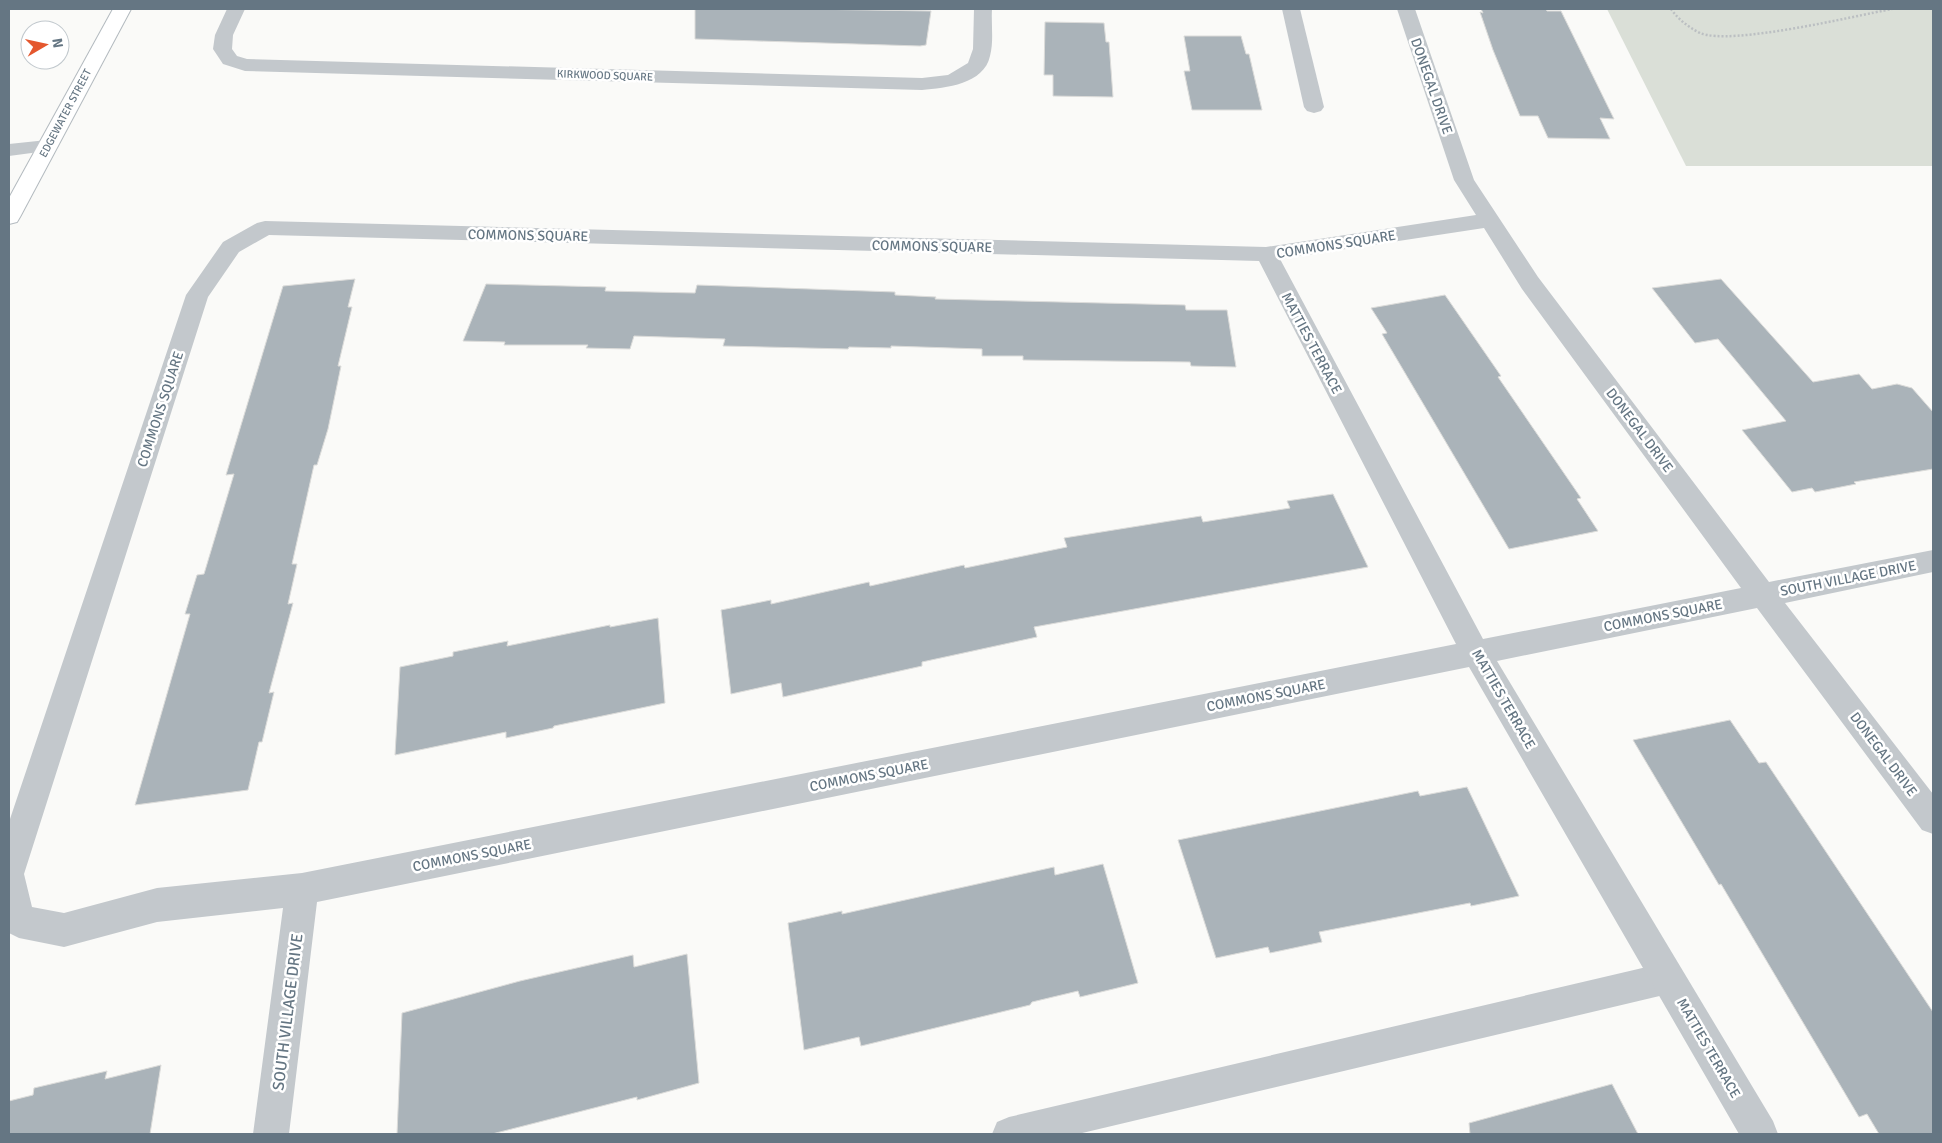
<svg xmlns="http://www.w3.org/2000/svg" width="1942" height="1143" viewBox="0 0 1942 1143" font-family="Signika,sans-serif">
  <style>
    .green { fill: #dadfd7 }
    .building { fill: #aab3b9; stroke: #dcdcda }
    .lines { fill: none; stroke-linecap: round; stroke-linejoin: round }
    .secondary-casing { stroke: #b3babf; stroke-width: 2 }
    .path { stroke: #bbbfc2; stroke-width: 2.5; stroke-dasharray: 2 2; stroke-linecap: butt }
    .lane { fill: #c3c8cc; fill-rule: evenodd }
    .street { fill: #c3c8cc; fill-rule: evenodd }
    .secondary { fill: #fff; fill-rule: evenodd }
    .labels { text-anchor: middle; stroke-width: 5; stroke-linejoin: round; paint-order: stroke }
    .far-street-label { font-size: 11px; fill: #657683; stroke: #fff }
    .street-label { font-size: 14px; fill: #657683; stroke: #fff }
    .near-street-label { font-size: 16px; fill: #657683; stroke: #fff }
  </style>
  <rect width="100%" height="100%" fill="#fafaf8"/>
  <path class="green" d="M 1607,9 L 1933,9 L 1933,166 L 1686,166 Z"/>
  <g class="building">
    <path d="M 695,9 L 803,9 L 931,11 L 926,45 L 920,46 L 695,39 Z"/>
    <path d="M 1481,9 L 1546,9 L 1547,11 L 1561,11 L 1614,119 L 1600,118 L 1610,139 L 1548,138 L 1538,116 L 1520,116 L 1493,50 L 1480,12 L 1483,13 Z"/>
    <path d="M 1045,22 L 1104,23 L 1106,42 L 1109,42 L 1113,97 L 1053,96 L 1053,75 L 1044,75 Z"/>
    <path d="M 1184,36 L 1241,36 L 1246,54 L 1249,54 L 1262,110 L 1192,110 L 1184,71 L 1190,71 Z"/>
    <path d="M 355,279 L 348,307 L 352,307 L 338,366 L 341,366 L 328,429 L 317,465 L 314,465 L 292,564 L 297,564 L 288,604 L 293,603 L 269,693 L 274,692 L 262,742 L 259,742 L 248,790 L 135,805 L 190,614 L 185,614 L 197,575 L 204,574 L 234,474 L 226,475 L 283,286 Z"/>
    <path d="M 1721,279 L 1813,382 L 1859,374 L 1872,389 L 1897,384 L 1912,388 L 1933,412 L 1933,469 L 1854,482 L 1856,484 L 1815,492 L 1812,488 L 1792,492 L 1742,430 L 1786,421 L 1718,339 L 1695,343 L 1652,288 Z"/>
    <path d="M 486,284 L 606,287 L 605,291 L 695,293 L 697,285 L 895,292 L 895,295 L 936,297 L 935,299 L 1185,305 L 1186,310 L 1227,310 L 1236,367 L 1191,366 L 1190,362 L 1023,360 L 1023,356 L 982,356 L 982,349 L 891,346 L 891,348 L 849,347 L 848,349 L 723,346 L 725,339 L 634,336 L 630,349 L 586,348 L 588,345 L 504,345 L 505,342 L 463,341 Z"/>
    <path d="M 1445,295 L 1501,376 L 1498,377 L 1581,498 L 1577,499 L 1598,531 L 1509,549 L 1382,334 L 1387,333 L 1371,308 Z"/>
    <path d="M 1333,494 L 1368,567 L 1034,627 L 1037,637 L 922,662 L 922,666 L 783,697 L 781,683 L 731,694 L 721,610 L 771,600 L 771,604 L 869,582 L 870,586 L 964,565 L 965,568 L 1067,547 L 1064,538 L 1201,516 L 1203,522 L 1290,508 L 1287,501 Z"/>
    <path d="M 658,618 L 665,703 L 554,726 L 553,728 L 506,738 L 506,732 L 395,755 L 400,667 L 453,656 L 453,652 L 508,641 L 507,646 L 610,625 L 610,627 Z"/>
    <path d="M 1730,720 L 1759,763 L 1766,762 L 1933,1012 L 1933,1134 L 1879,1134 L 1867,1114 L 1859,1117 L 1721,884 L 1719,885 L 1633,740 Z"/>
    <path d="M 1467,787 L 1519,896 L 1471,906 L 1470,903 L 1319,932 L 1322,942 L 1270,953 L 1268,947 L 1216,958 L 1178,840 L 1418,791 L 1420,796 Z"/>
    <path d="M 1103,864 L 1138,983 L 1080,997 L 1078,991 L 1032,1002 L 1030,1005 L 861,1046 L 859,1037 L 804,1050 L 788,923 L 842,911 L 842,914 L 1054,867 L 1055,875 Z"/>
    <path d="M 687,954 L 699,1083 L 637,1100 L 637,1097 L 492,1134 L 397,1134 L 402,1013 L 520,981 L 633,955 L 634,967 Z"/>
    <path d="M 161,1065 L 150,1134 L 9,1134 L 9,1101 L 33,1095 L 34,1088 L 107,1071 L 105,1079 Z"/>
    <path d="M 1612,1084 L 1638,1134 L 1470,1134 L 1469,1123 Z"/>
  </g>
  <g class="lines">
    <defs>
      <path id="secondary" d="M 113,9 L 131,9 L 20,217 L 17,222 L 9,224 L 9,198 Z"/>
    </defs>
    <use href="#secondary" class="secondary-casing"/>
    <path class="path" d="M 1671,9 C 1678,19 1688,27 1700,33 C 1731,46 1854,16 1892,9"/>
    <path class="lane" d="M 1668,962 L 1679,967 L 1684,978 L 1679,989 L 1668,994 L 1078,1134 L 992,1134 L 997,1122 L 1009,1117 Z"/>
    <g class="street">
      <path d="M 227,9 L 245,9 L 233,35 L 232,49 L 237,56 L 247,59 L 922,78 L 948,75 L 968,63 L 973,49 L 974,9 L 992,9 C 991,24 994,41 990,56 C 984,84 946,88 922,90 L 245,71 L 223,64 L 213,49 L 215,35 Z"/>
      <path d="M 1282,9 L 1300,9 L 1324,107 L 1321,111 L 1314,113 L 1307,111 L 1304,107 Z"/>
      <path d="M 1397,9 L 1415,9 L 1474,180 L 1538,277 L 1769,582 L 1933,550 L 1933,572 L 1785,603 L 1933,794 L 1933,834 L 1922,830 L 1757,608 L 1497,661 L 1773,1121 L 1778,1134 L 1739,1134 L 1469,667 L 317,902 L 289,1134 L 253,1134 L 283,908 L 157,922 L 64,947 L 19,938 L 9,933 L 9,822 L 186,295 L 223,242 L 257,223 L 265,221 L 1266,247 L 1476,215 L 1454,180 ZM 1484,228 L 1522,289 L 1741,588 L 1483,639 L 1280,259 ZM 269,235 L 1259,261 L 1456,644 L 302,873 L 157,888 L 64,913 L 32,907 L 24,874 L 208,297 L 239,252 Z"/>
      <path d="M 47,140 L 54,142 L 57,146 L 54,150 L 9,156 L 9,144 Z"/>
    </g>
    <use href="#secondary" class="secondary"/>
  </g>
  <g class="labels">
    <g class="far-street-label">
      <text transform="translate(605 75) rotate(2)" y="4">KIRKWOOD SQUARE</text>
      <text transform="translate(65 113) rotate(-62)" y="4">EDGEWATER STREET</text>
    </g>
    <g class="street-label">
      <text transform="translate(1432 86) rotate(71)" y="5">DONEGAL DRIVE</text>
      <text transform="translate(528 235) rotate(1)" y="5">COMMONS SQUARE</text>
      <text transform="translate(1336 244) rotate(-9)" y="5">COMMONS SQUARE</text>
      <text transform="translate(932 246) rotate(1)" y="5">COMMONS SQUARE</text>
      <text transform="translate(1312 343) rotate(62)" y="5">MATTIES TERRACE</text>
      <text transform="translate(160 409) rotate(-72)" y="5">COMMONS SQUARE</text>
      <text transform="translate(1640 430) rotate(53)" y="5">DONEGAL DRIVE</text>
      <text transform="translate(1848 578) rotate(-11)" y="5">SOUTH VILLAGE DRIVE</text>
      <text transform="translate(1663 615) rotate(-11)" y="5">COMMONS SQUARE</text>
      <text transform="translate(1266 695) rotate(-11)" y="5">COMMONS SQUARE</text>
      <text transform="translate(1504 699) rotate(60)" y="5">MATTIES TERRACE</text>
      <text transform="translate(1884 754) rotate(53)" y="5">DONEGAL DRIVE</text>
      <text transform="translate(869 775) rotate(-11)" y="5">COMMONS SQUARE</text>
      <text transform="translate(472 855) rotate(-11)" y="5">COMMONS SQUARE</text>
      <text transform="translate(1709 1048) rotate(60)" y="5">MATTIES TERRACE</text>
    </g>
    <g class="near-street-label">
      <text transform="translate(287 1012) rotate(-83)" y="6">SOUTH VILLAGE DRIVE</text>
    </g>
  </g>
  <rect width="1942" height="1143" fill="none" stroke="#657683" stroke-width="20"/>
  <g transform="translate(45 45) rotate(81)"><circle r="24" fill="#ffffff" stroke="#c1c8cd"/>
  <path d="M0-4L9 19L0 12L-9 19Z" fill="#e4572e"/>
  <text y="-8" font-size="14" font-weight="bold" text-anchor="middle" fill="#657683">N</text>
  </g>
</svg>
